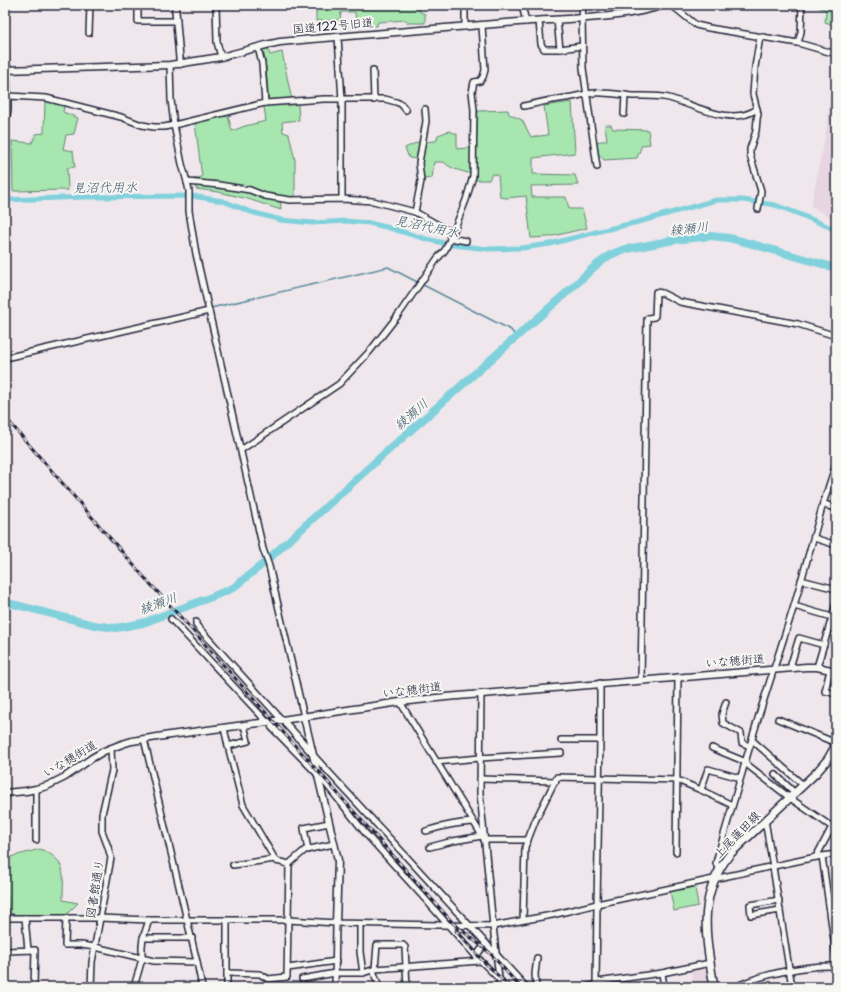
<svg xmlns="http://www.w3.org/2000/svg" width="841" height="992" viewBox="0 0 841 992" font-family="'Playpen Sans','Klee One',sans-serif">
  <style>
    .built { fill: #e7d5e2 }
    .green { fill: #a7e6ae; stroke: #648474 }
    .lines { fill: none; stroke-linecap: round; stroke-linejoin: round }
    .stream { stroke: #5b8b9c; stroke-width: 1.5 }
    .canal { stroke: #81d1dc; stroke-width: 5 }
    .river { stroke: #81d1dc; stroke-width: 8 }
    .minor-casing { stroke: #22223b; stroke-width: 8 }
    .tertiary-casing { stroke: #22223b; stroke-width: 9 }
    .secondary-casing { stroke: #22223b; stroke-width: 10 }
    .minor { stroke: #f6f6f2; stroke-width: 5 }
    .tertiary { stroke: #f6f6f2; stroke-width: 6 }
    .secondary { stroke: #f6f6f2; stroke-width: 7 }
    .rail-casing { stroke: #22223b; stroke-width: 3 }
    .rail { stroke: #f6f6f2; stroke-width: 1.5; stroke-dasharray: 4.5; stroke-linecap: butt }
    .labels { text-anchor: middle; stroke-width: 4; stroke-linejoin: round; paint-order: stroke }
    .street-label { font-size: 12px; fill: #22223b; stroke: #f6f6f2 }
    .water-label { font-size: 13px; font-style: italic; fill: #3e576b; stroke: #f6f6f2 }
  </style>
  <rect width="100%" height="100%" fill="#efe7eb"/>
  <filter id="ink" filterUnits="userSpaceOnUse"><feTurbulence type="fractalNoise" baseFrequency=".025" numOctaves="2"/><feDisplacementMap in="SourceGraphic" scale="8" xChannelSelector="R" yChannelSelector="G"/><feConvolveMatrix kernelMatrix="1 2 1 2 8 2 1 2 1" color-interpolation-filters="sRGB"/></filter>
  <g filter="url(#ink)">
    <g class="built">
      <path d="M 833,80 L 836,80 L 836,221 L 811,206 L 828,121 L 829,104 Z"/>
      <path d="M 707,965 L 710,985 L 701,987 L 696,987 L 695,981 L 693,981 L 691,969 Z"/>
    </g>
    <g class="green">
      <path d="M 316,5 L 419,5 L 420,12 L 425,14 L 425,23 L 408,23 L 406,20 L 378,22 L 377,26 L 356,25 L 355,12 L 341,12 L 340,20 L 316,21 Z"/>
      <path d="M 812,5 L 833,5 L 833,7 L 836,9 L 836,26 L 825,22 L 826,10 Z"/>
      <path d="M 268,49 L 270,55 L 282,52 L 291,96 L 298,105 L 299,120 L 282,122 L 283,132 L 289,134 L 295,160 L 295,197 L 280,196 L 281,210 L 248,199 L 219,192 L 196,189 L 193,179 L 202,177 L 195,123 L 211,118 L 228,116 L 232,131 L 245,126 L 266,121 L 264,107 L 269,106 L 266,67 L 263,50 Z"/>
      <path d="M 45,100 L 64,106 L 63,112 L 78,118 L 74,134 L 66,135 L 63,149 L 73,151 L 75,167 L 67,168 L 68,190 L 13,191 L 12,141 L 32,143 L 36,134 L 44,133 Z"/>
      <path d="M 572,102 L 575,153 L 533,158 L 533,174 L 575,175 L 578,185 L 531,186 L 532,197 L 566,197 L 569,209 L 582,209 L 587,228 L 549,237 L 531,238 L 526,196 L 506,198 L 500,197 L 498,175 L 492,174 L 489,180 L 476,180 L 476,176 C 466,171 452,171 444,162 L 434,162 L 432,178 L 423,179 L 417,172 L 417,159 L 409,158 L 405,148 L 418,142 L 436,141 L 438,135 L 449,131 L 457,134 L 457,149 L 476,147 L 478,111 L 508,110 L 509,114 L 522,120 L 531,137 L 548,135 L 544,106 Z"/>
      <path d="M 605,125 L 611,125 L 613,129 L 648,130 L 650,144 L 642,145 L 637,158 L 604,160 L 597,152 L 597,142 L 607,140 Z"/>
      <path d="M 40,849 C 68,860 63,875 63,900 L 78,903 L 66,915 L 16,915 L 9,912 L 5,864 L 10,857 Z"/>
      <path d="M 695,887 L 698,906 L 674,911 L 670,891 Z"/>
    </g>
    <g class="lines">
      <g class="stream">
        <path d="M 81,338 L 388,267 L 511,330 L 516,337"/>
        <path d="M 828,540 L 836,542"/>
      </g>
      <path class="canal" d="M 5,200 L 86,197 L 192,196 L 223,201 L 251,212 L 281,220 L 313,223 L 346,221 L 369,223 L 390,228 L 426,239 L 453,245 L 489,249 L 522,248 L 550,244 L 596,232 L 642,221 L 716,200 L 743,200 L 775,205 L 799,214 L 836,230"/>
      <path class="river" d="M 5,602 L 94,625 L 116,628 L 143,623 L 214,596 L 233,588 L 264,563 L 384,454 L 574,286 L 594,267 L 610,255 L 622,250 L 674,240 L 711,236 L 729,238 L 745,242 L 836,268"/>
      <defs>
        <g id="minor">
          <path d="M 138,5 L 138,21 L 177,21"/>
          <path d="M 216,5 L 217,42 L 221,57"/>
          <path d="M 522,5 L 526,22"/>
          <path d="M 583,5 L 582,18 L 583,68 L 597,167"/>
          <path d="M 673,5 L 674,7 L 696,25 L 709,28 L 798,43 L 836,54"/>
          <path d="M 557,20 L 560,49"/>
          <path d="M 539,21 L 541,44 L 544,49 L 560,49 L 582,46"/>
          <path d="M 465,27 L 465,5"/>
          <path d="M 89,33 L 90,5"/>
          <path d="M 338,37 L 342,100 L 342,199"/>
          <path d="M 5,40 L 8,96 L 8,109 L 7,115 L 5,115"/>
          <path d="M 798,43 L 801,32 L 802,5"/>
          <path d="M 258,47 L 262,64 L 265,103"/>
          <path d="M 170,65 L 171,100 L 174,125 L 182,164 L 187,182 L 189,191 L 189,211 L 196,254 L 263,549 L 269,566 L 304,717"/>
          <path d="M 373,70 L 374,100"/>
          <path d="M 8,96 L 46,98 L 121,117 L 142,125 L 154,127 L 164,127 L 174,125 L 265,103 L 324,99 L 385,99 L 396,102 L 401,104 L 406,110"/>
          <path d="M 524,106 C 540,102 556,99 572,97 C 582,95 592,92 602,93 C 612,93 622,95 632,96 C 644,96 658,95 669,98 C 694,105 732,127 757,109"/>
          <path d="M 624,114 L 625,95"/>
          <path d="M 187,182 L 219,185 L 250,190 L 265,196 L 290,200 L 342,199 L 373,201 L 415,212 L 447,230 L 449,231 L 450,238"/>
          <path d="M 758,209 L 761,191 L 750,155 L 750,149 L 756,131 L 757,119 L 758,114 L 753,94 L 755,67 L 760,37"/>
          <path d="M 415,212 L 421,181 L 419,163 L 426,121 L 425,109"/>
          <path d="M 450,238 L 466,241"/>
          <path d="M 5,358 L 209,311"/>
          <path d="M 241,450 L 339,384 L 370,351 L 399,314 L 437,259 L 445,250 L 453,233 L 466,200 L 473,176 L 474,110 L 472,92 L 474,82 L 480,81 L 483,77 L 485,70 L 482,26"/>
          <path d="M 814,538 L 836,545"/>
          <path d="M 801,580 L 836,589"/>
          <path d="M 794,606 L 832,617"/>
          <path d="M 171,619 L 267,722"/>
          <path d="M 196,622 L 196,625 L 282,720"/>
          <path d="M 817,667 L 836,604"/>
          <path d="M 791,668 L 791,664 L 799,638 L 824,645"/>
          <path d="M 830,670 L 825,691 L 836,694"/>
          <path d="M 641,680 L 647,319 L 648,318 L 654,317 L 655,316 L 656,292 L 662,293 L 680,302 L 798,324 L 836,336"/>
          <path d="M 481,694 L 480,793 L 493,926 L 500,987"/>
          <path d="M 400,702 L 484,839"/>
          <path d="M 726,702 L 722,714 L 723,723 L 741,733 L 742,743 L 750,746"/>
          <path d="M 778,719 L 836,743"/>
          <path d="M 224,728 L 228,746 L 243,805 L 276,861 L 289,864 L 287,977 L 268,979 L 260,974 L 227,973"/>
          <path d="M 144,739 L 197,962 L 202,987"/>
          <path d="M 561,740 L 600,740"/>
          <path d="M 752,740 L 803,785"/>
          <path d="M 228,746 L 248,741 L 244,725"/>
          <path d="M 712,748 L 746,762"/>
          <path d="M 313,755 L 526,987"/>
          <path d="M 436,762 L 480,758 L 561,753"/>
          <path d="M 745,763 L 790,798 L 832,827 L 816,857"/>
          <path d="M 318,774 L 366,834 L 426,900 L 448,925 L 476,956 L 507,987"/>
          <path d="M 775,774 L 795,793"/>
          <path d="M 480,779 L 556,781"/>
          <path d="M 701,790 L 708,769 L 740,778"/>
          <path d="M 765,820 L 773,867 L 792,987"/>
          <path d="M 426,831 C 442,826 456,823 473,822"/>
          <path d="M 36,840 L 36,789"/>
          <path d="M 484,840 L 528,840"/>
          <path d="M 430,847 L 453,841 L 482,836"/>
          <path d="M 308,850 L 304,828 L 329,823"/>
          <path d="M 676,852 L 678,677"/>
          <path d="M 822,856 L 836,955"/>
          <path d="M 289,864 L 305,850 L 334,844"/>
          <path d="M 233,865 L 275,859"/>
          <path d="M 720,869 L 717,866 L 716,863 L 718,855 L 759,715 L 794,606 L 823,504 L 836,464"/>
          <path d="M 779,900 L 750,905 L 751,915 L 780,910"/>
          <path d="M 5,918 L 100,918 L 149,920 L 288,920 L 336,923 L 493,926 L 552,915 L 597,904 L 816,857 L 836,854"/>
          <path d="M 25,918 L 28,950"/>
          <path d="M 66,918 L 65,945 L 81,945 L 95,947 L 154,961 L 197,962"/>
          <path d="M 523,920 L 525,847 L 536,819 L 557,777 L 677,780 L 701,790 L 732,805"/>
          <path d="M 227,921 L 227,987"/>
          <path d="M 360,924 L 360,952 L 363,973"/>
          <path d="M 143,938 L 192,938"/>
          <path d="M 5,951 L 35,950 L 34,987"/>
          <path d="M 476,956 L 486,943"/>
          <path d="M 288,968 L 336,961"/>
          <path d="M 375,969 L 377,945 L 403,945 L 405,947 L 407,987"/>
          <path d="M 373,970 L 379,987"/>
          <path d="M 662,973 L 664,987"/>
          <path d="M 302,979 L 335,973 L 363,973 L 375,969 L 480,961"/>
          <path d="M 597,982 L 662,973 L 710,963"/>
          <path d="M 91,987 L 92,962 L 111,858 L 108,847 L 102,831 L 102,814 L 112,770 L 111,748"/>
          <path d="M 134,987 L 142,959 L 142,946 L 143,938 L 149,920"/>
          <path d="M 335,987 L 336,923"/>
          <path d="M 536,987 L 535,974 L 537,958"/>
          <path d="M 586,987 L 596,985"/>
          <path d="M 596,987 L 597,904 L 600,740 L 600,683"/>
          <path d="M 735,987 C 762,974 806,965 836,966"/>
        </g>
        <g id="tertiary">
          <path d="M 175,5 L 180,64"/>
          <path d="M 5,70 L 170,65 L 221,57 L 266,45 L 280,42 L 312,39 C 385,33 458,27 531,21 C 576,18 621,19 664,5"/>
          <path d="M 823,504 L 836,508"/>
          <path d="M 304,717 L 338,860 L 336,923"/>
          <path d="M 286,724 L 312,753"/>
          <path d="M 272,727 L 317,773"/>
          <path d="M 5,793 L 26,791 L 36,789 L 47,786 L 65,777 L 92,758 L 104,751 L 122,744 L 132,741 L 170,735 L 282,720 L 400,702 L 446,697 L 806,667 L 817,667 L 836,671"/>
        </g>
        <path id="secondary" d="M 714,987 C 706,937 696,897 730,854 L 816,773 L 828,759 L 836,745"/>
      </defs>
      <use href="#minor" class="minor-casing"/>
      <use href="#tertiary" class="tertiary-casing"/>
      <use href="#secondary" class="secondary-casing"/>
      <use href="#minor" class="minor"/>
      <use href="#tertiary" class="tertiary"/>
      <use href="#secondary" class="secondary"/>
      <defs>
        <g id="rail">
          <path d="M 5,417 L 143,576 L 186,623 L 453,923 L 490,953 L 520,987"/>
          <path d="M 456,931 L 481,959 L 510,987"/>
        </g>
      </defs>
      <use href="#rail" class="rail-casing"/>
      <use href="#rail" class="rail"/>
    </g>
  </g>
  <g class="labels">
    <g class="street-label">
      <text transform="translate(333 26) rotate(-5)" y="4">国道122号旧道</text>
      <text transform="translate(735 661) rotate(-5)" y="4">いな穂街道</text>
      <text transform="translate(412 690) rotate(-7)" y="4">いな穂街道</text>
      <text transform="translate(70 759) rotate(-31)" y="4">いな穂街道</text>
      <text transform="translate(737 835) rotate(-46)" y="4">上尾蓮田線</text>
      <text transform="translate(95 889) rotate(-81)" y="4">図書館通り</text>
    </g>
    <g class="water-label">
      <text transform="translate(105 187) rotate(-1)" y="5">見沼代用水</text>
      <text transform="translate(427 226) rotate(12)" y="5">見沼代用水</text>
      <text transform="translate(689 228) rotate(-6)" y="5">綾瀬川</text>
      <text transform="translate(411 414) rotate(-41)" y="5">綾瀬川</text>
      <text transform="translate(158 603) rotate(-20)" y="5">綾瀬川</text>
    </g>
  </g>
  <rect width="841" height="992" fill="none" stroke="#f6f6f2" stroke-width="20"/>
  <rect x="10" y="10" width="821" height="972" fill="none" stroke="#22223b" stroke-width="1.5" filter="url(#ink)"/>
</svg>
